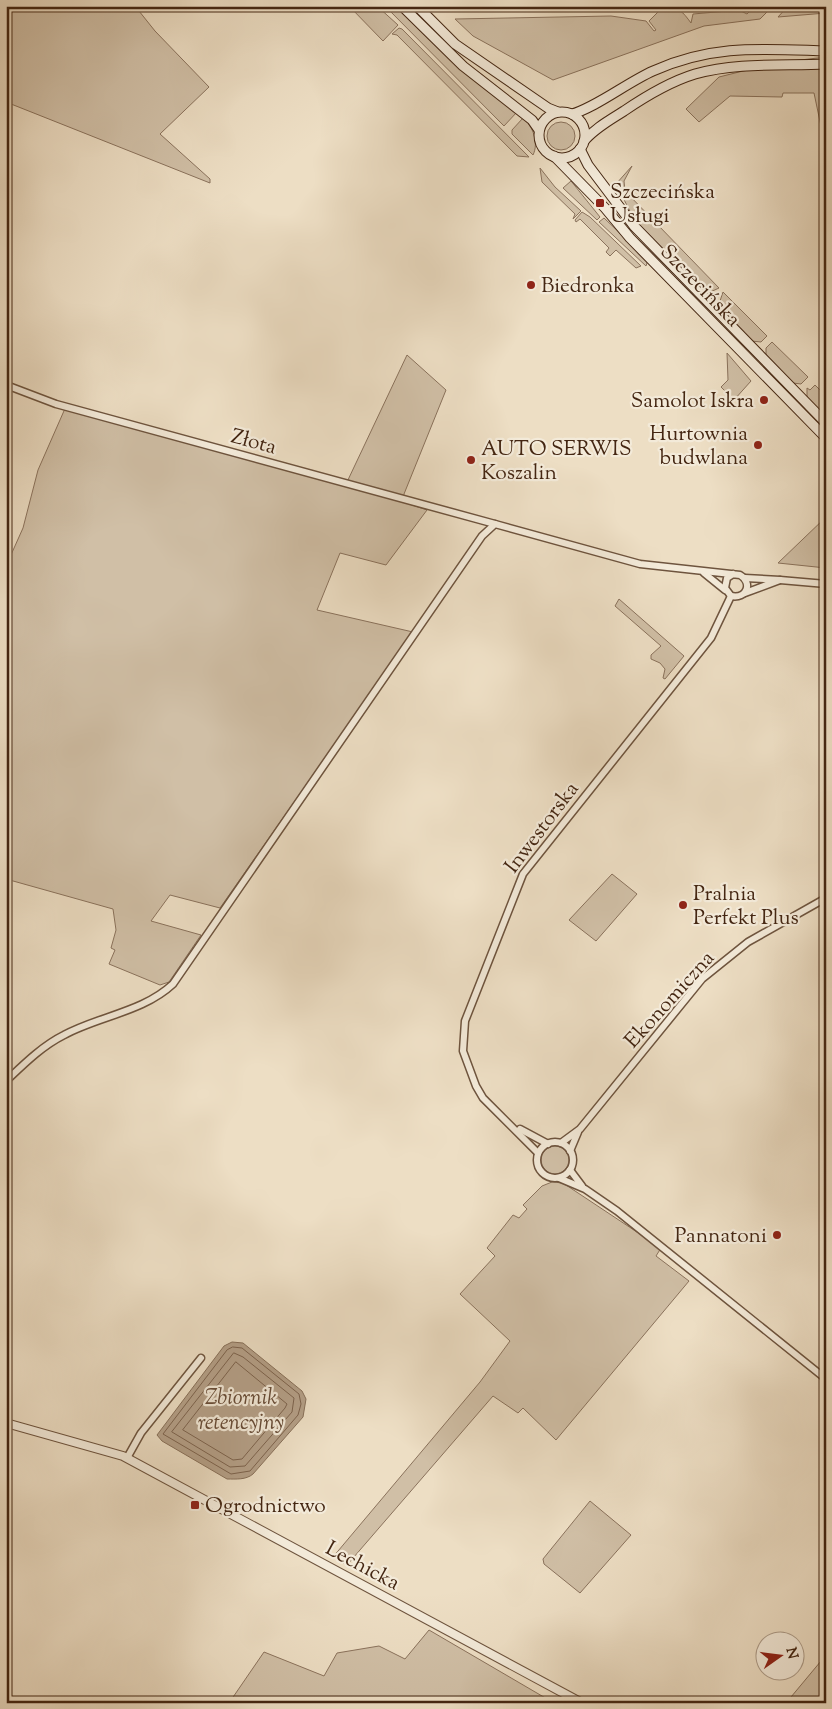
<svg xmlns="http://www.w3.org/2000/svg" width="832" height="1709" viewBox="0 0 832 1709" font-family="'Sorts Mill Goudy',serif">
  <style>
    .green { fill: #d0bfa6; stroke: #8a725c }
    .water { fill: #b49f87; stroke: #876f58 }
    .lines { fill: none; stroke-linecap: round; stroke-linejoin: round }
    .shore { stroke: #7c624c; stroke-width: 1 }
    .minor-casing { stroke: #6e543e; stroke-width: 9 }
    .tertiary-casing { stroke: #6e543e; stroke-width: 10 }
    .secondary-casing { stroke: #442612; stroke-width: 11 }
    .minor { stroke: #f3ead9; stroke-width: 6 }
    .tertiary { stroke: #f3ead9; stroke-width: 8 }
    .secondary { stroke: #f3ead9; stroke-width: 9 }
    .poi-dot { fill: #8f2418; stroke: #f3ead9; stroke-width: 2 }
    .labels { text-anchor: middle; stroke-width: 4.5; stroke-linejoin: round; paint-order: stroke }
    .poi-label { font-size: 21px; fill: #442612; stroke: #f3ead9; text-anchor: start }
    .street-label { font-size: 21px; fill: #442612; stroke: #f3ead9 }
    .water-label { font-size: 22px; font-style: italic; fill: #664a35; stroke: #f3ead9 }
  </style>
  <rect width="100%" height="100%" fill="#eddec4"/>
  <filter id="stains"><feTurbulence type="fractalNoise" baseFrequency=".004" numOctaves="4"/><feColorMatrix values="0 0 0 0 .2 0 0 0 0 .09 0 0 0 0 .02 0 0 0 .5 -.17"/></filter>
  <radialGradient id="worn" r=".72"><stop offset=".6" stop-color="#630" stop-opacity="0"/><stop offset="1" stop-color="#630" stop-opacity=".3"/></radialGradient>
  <g class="green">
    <path d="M 6,6 L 135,6 L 155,31 L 209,87 L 160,134 L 210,179 L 210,183 L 6,102 Z"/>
    <path d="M 349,6 L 377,6 L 398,25 L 383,41 Z"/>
    <path d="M 385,6 L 396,6 L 450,59 L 517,112 L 504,126 Z"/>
    <path d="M 664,6 C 678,6 683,12 691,23 L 693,14 L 739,10 L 747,14 L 755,6 L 773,6 L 760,19 L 704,26 L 553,80 L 473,36 L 455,19 L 611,16 L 646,21 L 654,31 L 656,30 L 649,21 Z"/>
    <path d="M 788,6 L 826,6 L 826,13 L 778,17 Z"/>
    <path d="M 399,28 L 402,29 L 529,157 L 517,156 L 397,35 L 392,34 Z"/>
    <path d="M 826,57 L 826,150 L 814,93 L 783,93 L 782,97 L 730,96 L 699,122 L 686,109 L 719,77 L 775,63 Z"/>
    <path d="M 523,118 C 533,126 539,143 533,155 L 512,134 L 512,130 Z"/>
    <circle cx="561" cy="136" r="14"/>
    <path d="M 632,166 L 624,181 L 625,191 L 719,288 L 706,294 L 636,223 L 616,184 Z"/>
    <path d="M 540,168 L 555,187 L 581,211 L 573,219 L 575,214 L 542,182 Z"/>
    <path d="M 571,181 L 600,217 L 597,220 L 563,188 Z"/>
    <path d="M 582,212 L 590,217 L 641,266 L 636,268 L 616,250 L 610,256 L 606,252 L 609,248 L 580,219 L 576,222 L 575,220 Z"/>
    <path d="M 604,218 L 648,260 L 646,266 L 599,222 Z"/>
    <path d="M 723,292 L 767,336 L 761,342 L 751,341 L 718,307 Z"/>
    <path d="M 772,342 L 808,377 L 801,384 L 793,383 L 766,357 L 766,348 Z"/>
    <path d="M 727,353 L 751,381 L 734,400 L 721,387 L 728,380 Z"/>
    <path d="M 407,355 L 446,390 L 404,494 L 403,502 L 427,510 L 386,565 L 340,553 L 317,610 L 413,632 L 220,908 L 170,895 L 151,921 L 201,935 L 169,982 L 160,985 L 109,964 L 115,950 L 111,948 L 116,930 L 113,909 L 6,879 L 6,566 L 23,528 L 38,470 L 67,404 L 347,482 Z"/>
    <path d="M 815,385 L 826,396 L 826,416 L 807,398 L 807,388 L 810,390 Z"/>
    <path d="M 826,517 L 826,568 L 778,563 Z"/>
    <path d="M 619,599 L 684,656 L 665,679 L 663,678 L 665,669 L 660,663 L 651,659 L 651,655 L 661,646 L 615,606 Z"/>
    <path d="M 612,874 L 637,894 L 596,941 L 569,920 Z"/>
    <circle cx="555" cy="1160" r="14"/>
    <path d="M 552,1182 L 563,1183 L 661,1248 L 656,1256 L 689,1281 L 556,1440 L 523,1408 L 518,1413 L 493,1396 L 347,1565 L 333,1557 L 480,1382 L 510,1341 L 460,1294 L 495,1256 L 487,1248 L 513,1215 L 519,1218 L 527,1209 L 523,1205 L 542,1186 Z"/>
    <path d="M 590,1501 L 631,1535 L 580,1593 L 544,1564 L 543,1559 Z"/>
    <path d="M 429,1630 L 554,1703 L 229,1703 L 264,1652 L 324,1676 L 337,1653 L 379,1646 L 405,1659 Z"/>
    <path d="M 826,1655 L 826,1703 L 786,1703 Z"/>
  </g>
  <path class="water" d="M 232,1342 L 243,1343 L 302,1391 L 306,1399 L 303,1417 L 253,1474 C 246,1480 236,1479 227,1479 L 162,1441 L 157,1435 L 224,1346 Z"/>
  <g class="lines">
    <g class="shore">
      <path d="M 233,1347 L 242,1348 L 299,1394 L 301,1404 L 298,1415 L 250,1471 L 231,1474 L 163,1434 L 227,1350 Z"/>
      <path d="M 234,1353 L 243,1357 L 294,1398 L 292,1412 L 245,1466 L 230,1467 L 172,1432 Z"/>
      <path d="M 236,1362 L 287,1404 L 285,1408 L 242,1459 L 233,1460 L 183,1430 Z"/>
    </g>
    <defs>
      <g id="minor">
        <path d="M 6,385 L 56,404 L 495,524"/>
        <path d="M 704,573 L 725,590"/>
        <path d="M 745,578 L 780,580 L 745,593"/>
        <path d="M 780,580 L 826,584"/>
        <path d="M 6,1081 C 24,1064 42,1046 64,1035 C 99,1016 143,1012 173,984 L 482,536 L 495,524 L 640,564 L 740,575 C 753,583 747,599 731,596 L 725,588 L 727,578 L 733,574"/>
        <path d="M 520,1129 L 548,1144"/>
        <circle cx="555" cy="1160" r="18"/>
        <path d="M 561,1143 L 580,1129 L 702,979 L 748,942 L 826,898"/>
        <path d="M 570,1151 L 578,1132"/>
        <path d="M 538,1153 L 483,1098 L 476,1086 L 463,1051 L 465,1021 L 523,874 L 711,638 L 731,596"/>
        <path d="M 570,1170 L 582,1186"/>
        <path d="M 559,1178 L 585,1189 L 617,1211 L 826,1379"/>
        <path d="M 127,1458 L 141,1433 L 201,1358"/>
      </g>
      <path id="tertiary" d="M 6,1423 L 123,1456 L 582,1703"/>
      <g id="secondary">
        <path d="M 402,6 L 463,66 L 532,120 L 539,130"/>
        <path d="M 417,6 L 455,44 L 548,108 L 558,112"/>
        <circle cx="562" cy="135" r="23"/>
        <path d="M 572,114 C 595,108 628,82 653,71 C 713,44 762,49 826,51"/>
        <path d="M 584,141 C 595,128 610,120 624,111 C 646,96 669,82 695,74 C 737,62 783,66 826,64"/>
        <path d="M 580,149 L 588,165 L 634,226 L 826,423"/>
        <path d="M 554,156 L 605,208 L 630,238 L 826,438"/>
      </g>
    </defs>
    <use href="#minor" class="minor-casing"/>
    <use href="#tertiary" class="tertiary-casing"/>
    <use href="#secondary" class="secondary-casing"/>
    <use href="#minor" class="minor"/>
    <use href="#tertiary" class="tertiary"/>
    <use href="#secondary" class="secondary"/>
  </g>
  <g class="poi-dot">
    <rect x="595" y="198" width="10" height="10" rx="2.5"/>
    <circle cx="531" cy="285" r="5"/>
    <circle cx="764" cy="400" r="5"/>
    <circle cx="758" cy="445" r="5"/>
    <circle cx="471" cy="460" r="5"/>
    <circle cx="683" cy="905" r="5"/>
    <circle cx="777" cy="1235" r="5"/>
    <rect x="190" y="1500" width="10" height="10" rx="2.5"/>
  </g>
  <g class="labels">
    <g class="poi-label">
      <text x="610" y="198">Szczecińska<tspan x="610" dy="24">Usługi</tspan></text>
      <text x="541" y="292">Biedronka</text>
      <text x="754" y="407" text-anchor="end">Samolot Iskra</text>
      <text x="748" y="440" text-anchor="end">Hurtownia<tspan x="748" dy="24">budwlana</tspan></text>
      <text x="481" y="455">AUTO SERWIS<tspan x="481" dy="24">Koszalin</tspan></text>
      <text x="693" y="900">Pralnia<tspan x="693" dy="24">Perfekt Plus</tspan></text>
      <text x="767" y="1242" text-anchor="end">Pannatoni</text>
      <text x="205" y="1512">Ogrodnictwo</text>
    </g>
    <g class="street-label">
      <text transform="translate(701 285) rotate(46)" y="7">Szczecińska</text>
      <text transform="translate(254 441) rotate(15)" y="7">Złota</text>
      <text transform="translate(541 827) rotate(-53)" y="7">Inwestorska</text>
      <text transform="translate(669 999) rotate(-48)" y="7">Ekonomiczna</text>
      <text transform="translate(363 1565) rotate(28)" y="7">Lechicka</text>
    </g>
    <g class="water-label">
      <text x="241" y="1404">Zbiornik<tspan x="241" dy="25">retencyjny</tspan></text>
    </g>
  </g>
  <rect width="832" height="1709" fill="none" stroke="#eddec4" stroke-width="25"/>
  <rect x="8" y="8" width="817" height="1694" fill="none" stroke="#442612" stroke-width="2.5"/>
  <rect x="12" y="12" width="807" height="1684" fill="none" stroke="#442612"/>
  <g transform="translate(780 1656) rotate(76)"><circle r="24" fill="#f3ead9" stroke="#ad9c89"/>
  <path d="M0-4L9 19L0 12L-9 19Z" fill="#8f2418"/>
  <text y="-8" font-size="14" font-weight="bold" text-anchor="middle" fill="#442612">N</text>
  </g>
  <rect width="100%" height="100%" filter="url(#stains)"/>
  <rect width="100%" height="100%" fill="url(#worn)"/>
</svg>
